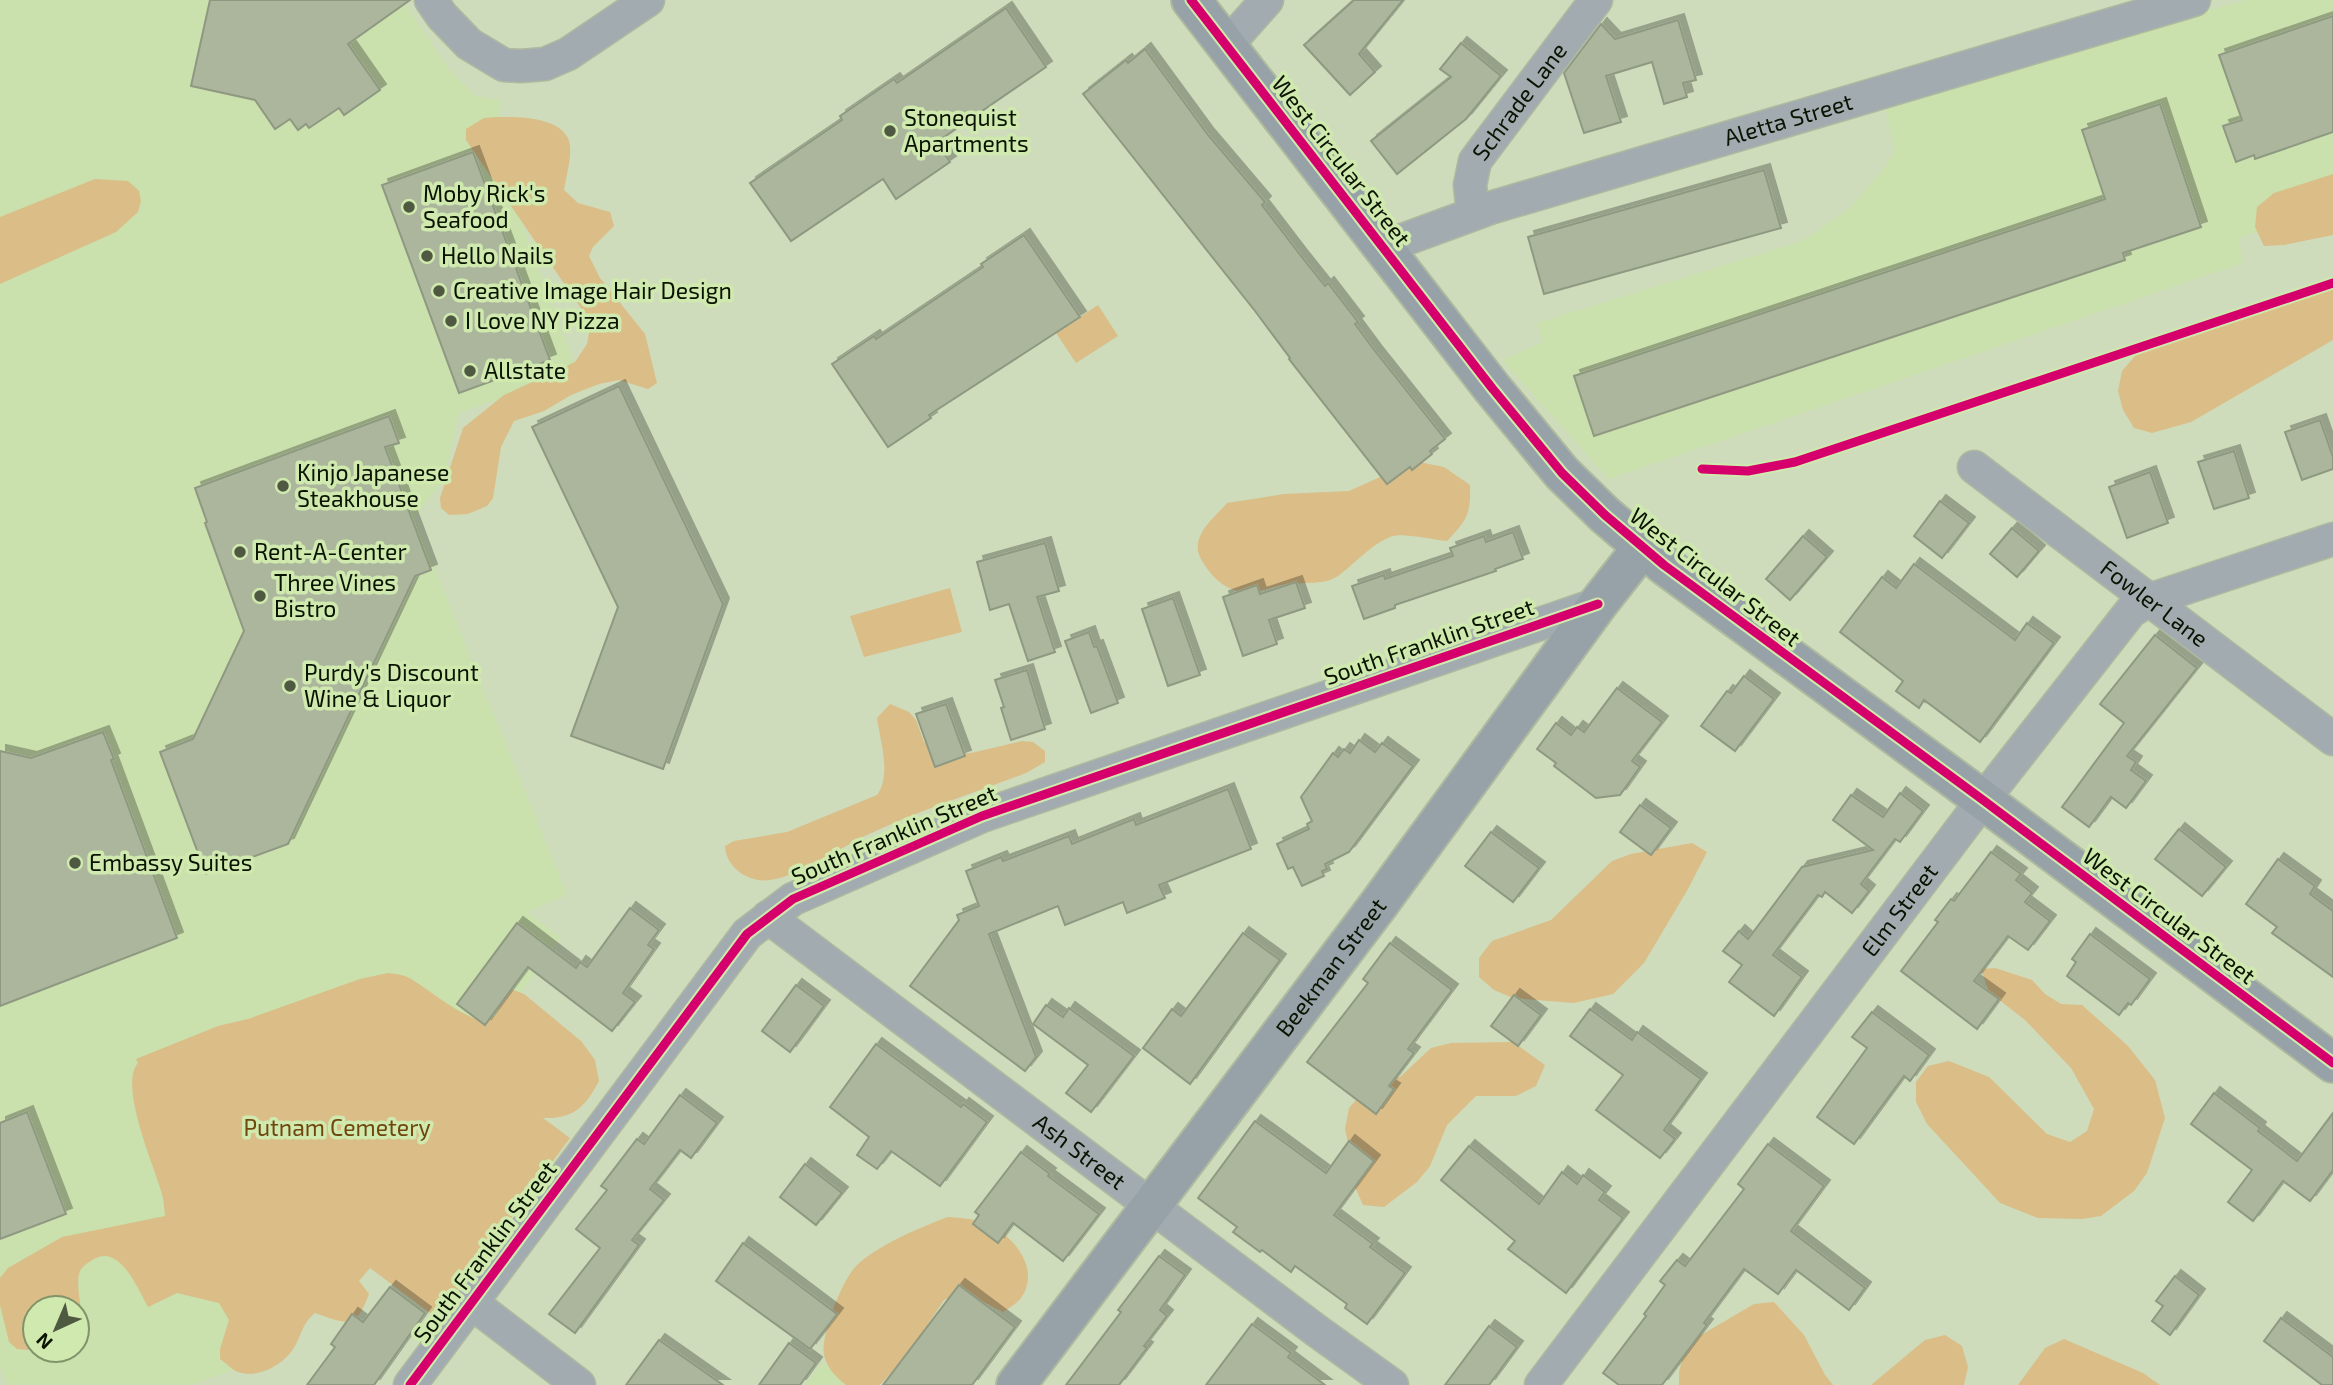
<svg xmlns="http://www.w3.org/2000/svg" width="2333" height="1385" viewBox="0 0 2333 1385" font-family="'Exo 2',sans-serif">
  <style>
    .built { fill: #cae0ad; fill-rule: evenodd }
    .green { fill: #dabd87 }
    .building { fill: #abb69d; stroke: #8f9981; stroke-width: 2; filter: url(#shadow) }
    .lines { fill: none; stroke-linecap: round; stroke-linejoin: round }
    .street-casing { stroke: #aeb9a0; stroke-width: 35 }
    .secondary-casing { stroke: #aeb9a0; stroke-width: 42 }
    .street { stroke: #a2acb0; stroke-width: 32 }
    .secondary { stroke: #96a2a7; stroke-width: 38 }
    .cycleway-casing { stroke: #cfe9ae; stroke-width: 13 }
    .cycleway { stroke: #d6006c; stroke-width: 9 }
    .poi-dot { fill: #4f5942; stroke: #cfe9ae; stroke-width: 2.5 }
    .labels { text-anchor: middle; stroke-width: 7; stroke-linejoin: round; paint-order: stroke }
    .street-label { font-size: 23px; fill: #0a1301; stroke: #cfe9ae }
    .poi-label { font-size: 23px; fill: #0a1301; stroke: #cfe9ae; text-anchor: start }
    .park-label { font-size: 23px; fill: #70460d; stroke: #cfe9ae }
  </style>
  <defs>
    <filter id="shadow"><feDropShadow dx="6" dy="-6" stdDeviation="0" flood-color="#0004"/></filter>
  </defs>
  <rect width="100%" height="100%" fill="#cedcbb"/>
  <g class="built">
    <path d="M 0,0 L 402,0 L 450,71 L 476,96 L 502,100 L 493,146 L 577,371 L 459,413 L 444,480 L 414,517 L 567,895 L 527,912 L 560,937 L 471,1063 L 137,1059 L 249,1364 L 192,1385 L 7,1385 L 0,1366 ZM 35,1308 L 77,1308 L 77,1350 L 35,1350 Z"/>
    <path d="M 2246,0 L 2333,0 L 2333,209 L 2238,238 L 2243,263 L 1609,479 L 1502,360 L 1543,342 L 1537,323 L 1799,242 L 1816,232 L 1851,207 L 1886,166 L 1895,150 L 1885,107 L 2149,27 Z"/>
    <path d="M 822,1362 L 852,1385 L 805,1385 Z"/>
  </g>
  <g class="green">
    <path d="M 484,118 C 506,116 561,114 569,141 C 573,154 566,176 564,190 L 578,203 L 610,212 L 614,226 L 593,247 L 589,256 L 600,278 L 645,334 L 657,383 L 648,389 L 619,380 L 599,384 L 571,395 L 544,411 L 514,421 L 501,447 L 493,498 L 487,506 L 468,514 L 449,515 L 441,508 L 440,498 L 463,428 L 504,395 L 575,362 L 587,344 L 591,323 L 466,140 L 466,129 Z"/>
    <path d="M 2333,174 L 2333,235 L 2284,245 L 2264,246 L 2255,227 L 2257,207 L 2274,193 Z"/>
    <path d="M 95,179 L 128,181 L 139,191 L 141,201 L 138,212 L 116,232 L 0,284 L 0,217 Z"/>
    <path d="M 2333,285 L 2333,340 L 2191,422 L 2152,433 L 2134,428 L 2123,410 L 2118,391 L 2122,371 L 2135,356 L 2215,321 Z"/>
    <path d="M 1098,305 L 1118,336 L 1076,363 L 1056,333 Z"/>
    <path d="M 1414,461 L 1444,467 L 1470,485 C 1471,514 1467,520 1447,541 C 1435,540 1403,533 1394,536 C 1377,539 1351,567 1338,576 C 1325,585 1305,582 1290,584 C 1280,584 1270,589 1259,591 C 1231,597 1212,580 1200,557 C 1190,536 1215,517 1227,503 L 1284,494 L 1349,491 L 1378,478 L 1394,466 Z"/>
    <path d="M 950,588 L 962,632 L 864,657 L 850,616 Z"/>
    <path d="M 890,704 L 909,712 L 916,720 L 924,742 L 940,755 L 971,753 L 1022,741 L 1033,742 L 1045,751 L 1045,762 L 1026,773 C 973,793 918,811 867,835 C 839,848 800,876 770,880 C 749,883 726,868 725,846 L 734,841 L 787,832 L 877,795 C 892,775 880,741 877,718 Z"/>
    <path d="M 1692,843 L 1707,852 L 1688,889 L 1644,963 L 1613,994 L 1574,1003 L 1513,998 L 1494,990 L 1479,977 L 1479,958 L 1492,941 L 1551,920 L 1612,861 L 1631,854 Z"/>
    <path d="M 1995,968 L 2032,980 L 2045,994 L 2061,1004 L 2082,1005 L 2128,1046 L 2155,1080 L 2165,1118 L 2147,1173 L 2134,1191 L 2101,1216 L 2082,1219 L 2038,1218 L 2000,1203 L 1927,1124 L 1916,1102 L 1916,1082 L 1928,1066 L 1949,1061 L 1989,1077 L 2047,1134 L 2070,1142 L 2087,1131 L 2094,1109 L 2071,1068 L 2025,1020 L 1989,992 L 1981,969 Z"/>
    <path d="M 388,973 C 394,974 403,974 409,978 C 426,986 474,1030 492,1018 C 499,1013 501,1001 504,994 L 513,990 L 524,994 L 581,1041 L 595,1060 L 599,1081 C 585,1107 574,1119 543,1118 L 570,1138 L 437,1318 L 370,1268 L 359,1281 L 369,1294 C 355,1331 348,1324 315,1313 C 303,1322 302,1333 295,1346 C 285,1364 259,1379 238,1372 C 232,1370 226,1363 220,1359 L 220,1349 L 229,1320 L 219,1303 L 177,1293 L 148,1307 C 138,1289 120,1244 94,1259 C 88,1263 81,1266 79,1274 C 76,1286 82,1314 84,1328 L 77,1330 L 77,1308 L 35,1308 L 35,1347 L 28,1350 L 17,1349 L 9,1342 L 0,1305 L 0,1278 L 8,1268 L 62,1237 L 165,1216 C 164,1208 164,1201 162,1194 C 155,1168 118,1085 138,1063 L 136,1059 L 218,1026 L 248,1019 L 360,979 Z"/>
    <path d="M 1513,1042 L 1545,1065 L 1536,1086 L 1516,1096 L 1476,1096 L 1447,1125 L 1430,1166 L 1417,1182 L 1384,1207 L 1363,1205 L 1355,1187 L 1354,1168 L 1345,1129 L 1349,1108 L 1363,1092 L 1400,1077 L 1431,1048 L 1451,1043 Z"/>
    <path d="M 948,1217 C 962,1218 979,1219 991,1226 C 1017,1239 1040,1271 1021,1298 C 1017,1303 1009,1308 1003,1312 L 964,1292 L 944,1300 L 910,1351 L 882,1383 L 879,1385 L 846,1385 C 836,1377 827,1368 824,1355 C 820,1335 843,1278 857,1265 C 880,1244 919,1228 948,1217 Z"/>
    <path d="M 1774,1302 L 1804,1335 L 1825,1375 L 1833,1385 L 1679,1385 L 1679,1372 L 1684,1353 L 1696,1338 L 1754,1304 Z"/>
    <path d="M 1945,1335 L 1962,1346 L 1968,1367 L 1964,1385 L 1871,1385 L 1925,1340 Z"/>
    <path d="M 2064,1339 L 2143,1373 L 2160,1385 L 2018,1385 L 2045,1348 Z"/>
  </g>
  <g class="building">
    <path d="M 210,0 L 410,0 L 348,44 L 380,90 L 344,115 L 339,108 L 309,128 L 306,124 L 298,130 L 290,119 L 275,129 L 255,100 L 191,86 Z"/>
    <path d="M 1354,0 L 1403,0 L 1359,54 L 1375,72 L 1350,95 L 1304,45 Z"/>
    <path d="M 1006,8 L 1046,67 L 937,142 L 950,162 L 896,199 L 883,179 L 791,241 L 750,183 L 842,120 L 840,116 L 894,79 L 897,83 Z"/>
    <path d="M 2333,16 L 2333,132 L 2255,159 L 2254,155 L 2236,162 L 2223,126 L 2242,120 L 2219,55 Z"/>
    <path d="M 1678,20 L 1696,80 L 1683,83 L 1687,97 L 1664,104 L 1652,62 L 1606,76 L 1621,122 L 1584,133 L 1564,73 L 1601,24 L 1615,39 Z"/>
    <path d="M 1461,43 L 1501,76 L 1466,119 L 1397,174 L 1371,141 L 1451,77 L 1440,69 Z"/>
    <path d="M 1145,49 L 1208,135 L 1265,202 L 1262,205 L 1301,256 L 1325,286 L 1328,283 L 1358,322 L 1355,324 L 1375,351 L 1445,439 L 1430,451 L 1432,454 L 1412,470 L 1410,467 L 1387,484 L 1289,359 L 1290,358 L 1255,311 L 1083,94 L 1126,60 L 1128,63 Z"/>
    <path d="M 2160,104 L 2201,227 L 2123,253 L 2125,260 L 1594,436 L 1574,376 L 2105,199 L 2082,130 Z"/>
    <path d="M 473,152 L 550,360 L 459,393 L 382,185 Z"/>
    <path d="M 1764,170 L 1781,228 L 1544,294 L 1528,237 Z"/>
    <path d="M 1024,235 L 1080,317 L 929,415 L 931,418 L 888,447 L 832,364 L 874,336 L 876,339 L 983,267 L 981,264 Z"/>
    <path d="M 619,386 L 723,604 L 663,769 L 571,736 L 618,607 L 532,427 Z"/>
    <path d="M 389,416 L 399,443 L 385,447 L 431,570 L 415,576 L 288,844 L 206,874 L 160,752 L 193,739 L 244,631 L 205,523 L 207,522 L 195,488 Z"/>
    <path d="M 2320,420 L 2333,457 L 2333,469 L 2302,480 L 2285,432 Z"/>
    <path d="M 2234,451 L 2249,498 L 2214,509 L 2198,462 Z"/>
    <path d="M 2150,472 L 2168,523 L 2127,538 L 2109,487 Z"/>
    <path d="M 1940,501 L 1969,523 L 1942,558 L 1914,536 Z"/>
    <path d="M 2012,528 L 2039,551 L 2017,577 L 1990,554 Z"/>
    <path d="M 1513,532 L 1523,559 L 1495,569 L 1496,571 L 1395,605 L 1395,608 L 1364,619 L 1352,586 L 1384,575 L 1385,579 L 1453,556 L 1450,548 L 1484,536 L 1486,542 Z"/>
    <path d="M 1803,536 L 1827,557 L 1790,600 L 1766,579 Z"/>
    <path d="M 1045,543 L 1059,591 L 1037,597 L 1055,652 L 1028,661 L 1009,604 L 990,610 L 977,562 Z"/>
    <path d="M 1914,564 L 2015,640 L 2027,623 L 2054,643 L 1980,742 L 1924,700 L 1919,708 L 1896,691 L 1903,681 L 1840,632 L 1882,577 L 1896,588 Z"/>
    <path d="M 1296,582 L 1305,608 L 1269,620 L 1277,644 L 1243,656 L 1223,597 L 1257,585 L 1260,594 Z"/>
    <path d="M 1173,598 L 1200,675 L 1168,686 L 1142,609 Z"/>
    <path d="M 1089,632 L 1094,647 L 1097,646 L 1118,703 L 1091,713 L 1065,641 Z"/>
    <path d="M 2155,635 L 2197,668 L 2127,756 L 2136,762 L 2131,770 L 2146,781 L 2126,808 L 2111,797 L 2089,827 L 2062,807 L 2124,723 L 2100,704 Z"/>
    <path d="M 1027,670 L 1045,729 L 1011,740 L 1001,708 L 1004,707 L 995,680 Z"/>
    <path d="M 1744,676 L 1774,699 L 1735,751 L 1701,726 L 1727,691 L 1731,693 Z"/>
    <path d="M 1617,688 L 1662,722 L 1632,761 L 1640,767 L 1620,795 L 1596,798 L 1554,766 L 1556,763 L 1537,749 L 1556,723 L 1571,735 L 1577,727 L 1584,732 Z"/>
    <path d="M 946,704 L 965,756 L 935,767 L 916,714 Z"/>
    <path d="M 103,732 L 114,759 L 111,760 L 177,938 L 0,1006 L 0,751 L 31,758 Z"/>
    <path d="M 1359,740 L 1375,752 L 1382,743 L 1413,766 L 1349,852 L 1325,864 L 1327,869 L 1322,871 L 1324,876 L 1302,886 L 1293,867 L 1288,869 L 1277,844 L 1309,829 L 1307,824 L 1312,821 L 1301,797 L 1333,753 L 1338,757 L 1344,749 L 1350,753 Z"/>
    <path d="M 1228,789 L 1251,849 L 1159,885 L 1165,898 L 1127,913 L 1123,902 L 1065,925 L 1058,906 L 989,934 L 1036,1057 L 1025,1071 L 910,986 L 959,920 L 957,915 L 979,906 L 966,871 L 1001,857 L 1003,861 L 1069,836 L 1072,844 L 1134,819 L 1136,825 Z"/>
    <path d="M 1900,793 L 1923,811 L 1900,842 L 1895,839 L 1861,884 L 1869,891 L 1852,913 L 1825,892 L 1822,897 L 1818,895 L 1773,955 L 1802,977 L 1774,1016 L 1729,982 L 1742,965 L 1723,951 L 1739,931 L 1748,939 L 1802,867 L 1873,850 L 1833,820 L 1851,795 L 1883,817 Z"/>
    <path d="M 1640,805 L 1671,828 L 1651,855 L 1620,832 Z"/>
    <path d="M 2179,829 L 2226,867 L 2202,896 L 2155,859 Z"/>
    <path d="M 1491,832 L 1539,868 L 1513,902 L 1465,866 Z"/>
    <path d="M 1991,852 L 2021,874 L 2016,880 L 2032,893 L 2025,902 L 2050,921 L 2028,950 L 2008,936 L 1974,981 L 1999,999 L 1977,1029 L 1901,971 L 1938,922 L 1935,920 L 1951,899 L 1954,901 Z"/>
    <path d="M 2278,859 L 2315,886 L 2310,894 L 2333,911 L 2333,977 L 2272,933 L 2277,927 L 2246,904 Z"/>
    <path d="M 630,908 L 659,930 L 648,945 L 654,949 L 623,993 L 635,1002 L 612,1031 L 528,967 L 485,1025 L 457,1004 L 517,923 L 576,968 L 580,962 L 587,967 Z"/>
    <path d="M 1243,933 L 1280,960 L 1190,1084 L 1143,1048 L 1172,1009 L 1181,1016 Z"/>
    <path d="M 2090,934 L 2150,979 L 2131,1005 L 2128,1003 L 2119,1015 L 2067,976 L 2076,962 L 2072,959 Z"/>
    <path d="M 1390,943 L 1452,990 L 1408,1049 L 1414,1053 L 1389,1086 L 1394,1089 L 1376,1114 L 1307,1062 L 1368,983 L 1363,979 Z"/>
    <path d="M 796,985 L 824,1006 L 790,1052 L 762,1031 Z"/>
    <path d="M 1514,995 L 1541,1015 L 1518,1046 L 1491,1026 Z"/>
    <path d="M 1046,1005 L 1063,1017 L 1069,1008 L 1134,1056 L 1091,1112 L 1066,1093 L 1088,1065 L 1033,1024 Z"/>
    <path d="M 1590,1009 L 1632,1040 L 1637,1032 L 1701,1079 L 1664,1130 L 1675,1139 L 1660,1158 L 1596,1110 L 1623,1075 L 1570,1036 Z"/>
    <path d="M 1872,1012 L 1929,1055 L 1910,1081 L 1904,1076 L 1854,1144 L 1817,1117 L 1867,1048 L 1852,1037 Z"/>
    <path d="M 876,1044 L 961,1107 L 963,1104 L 987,1122 L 940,1186 L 891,1151 L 877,1169 L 857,1155 L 869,1137 L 830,1107 Z"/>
    <path d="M 2214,1093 L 2260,1128 L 2258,1131 L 2297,1161 L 2333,1113 L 2333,1170 L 2310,1201 L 2283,1181 L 2253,1221 L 2228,1202 L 2252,1170 L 2191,1124 Z"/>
    <path d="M 680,1095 L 717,1123 L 691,1158 L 680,1150 L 650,1189 L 664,1200 L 632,1240 L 639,1245 L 575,1333 L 549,1314 L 600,1248 L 576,1229 L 607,1190 L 601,1186 L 637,1139 L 644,1144 Z"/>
    <path d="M 27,1112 L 66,1214 L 0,1239 L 0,1123 Z"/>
    <path d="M 1255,1121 L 1326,1173 L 1349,1141 L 1374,1161 L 1334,1215 L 1373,1244 L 1370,1247 L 1405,1273 L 1367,1324 L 1345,1308 L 1347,1304 L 1295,1266 L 1291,1272 L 1262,1250 L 1260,1252 L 1233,1232 L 1237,1227 L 1198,1198 Z"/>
    <path d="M 1768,1144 L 1824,1186 L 1791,1231 L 1865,1288 L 1849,1310 L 1796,1270 L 1778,1294 L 1744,1269 L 1704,1323 L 1707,1325 L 1662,1385 L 1619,1385 L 1603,1373 L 1646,1316 L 1644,1314 L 1665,1285 L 1660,1281 L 1677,1260 L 1685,1266 L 1744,1189 L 1738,1184 Z"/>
    <path d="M 1469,1146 L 1539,1204 L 1562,1172 L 1577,1184 L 1583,1175 L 1605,1192 L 1599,1200 L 1623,1218 L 1566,1293 L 1508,1249 L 1515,1241 L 1441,1180 Z"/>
    <path d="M 1021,1152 L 1050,1174 L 1048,1176 L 1099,1214 L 1063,1261 L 1013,1223 L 998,1243 L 973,1224 L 979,1215 L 975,1212 Z"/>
    <path d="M 805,1164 L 842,1193 L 816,1225 L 780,1197 Z"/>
    <path d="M 743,1243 L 837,1314 L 810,1349 L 716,1281 Z"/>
    <path d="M 1159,1256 L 1185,1275 L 1160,1310 L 1167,1316 L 1144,1346 L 1147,1348 L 1119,1385 L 1066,1385 L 1121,1312 L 1118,1310 Z"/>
    <path d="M 2175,1276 L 2199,1295 L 2170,1335 L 2152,1321 L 2163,1306 L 2156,1301 Z"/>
    <path d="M 959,1285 L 1015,1327 L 972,1385 L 883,1385 Z"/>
    <path d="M 390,1287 L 425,1313 L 374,1385 L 307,1385 L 335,1347 L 331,1344 L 352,1314 L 363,1322 Z"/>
    <path d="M 2281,1318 L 2333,1357 L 2333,1385 L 2322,1385 L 2264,1341 Z"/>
    <path d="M 1252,1324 L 1291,1353 L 1288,1357 L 1325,1385 L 1206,1385 Z"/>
    <path d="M 1489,1326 L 1517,1347 L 1489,1385 L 1445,1385 Z"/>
    <path d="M 659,1340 L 723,1385 L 626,1385 Z"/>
    <path d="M 789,1343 L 816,1363 L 800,1385 L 759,1385 Z"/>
  </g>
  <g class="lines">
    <defs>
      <g id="street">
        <path d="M 431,0 L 442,16 L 469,44 L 504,65 L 521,66 L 545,64 L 568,54 L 648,0"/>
        <path d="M 1227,45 L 1267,0"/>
        <path id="s1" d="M 1473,214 L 1470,185 L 1475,161 L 1596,0"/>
        <path id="s2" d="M 1384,247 L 1490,208 L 2194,0"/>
        <path id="s3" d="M 1974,467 L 2333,739"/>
        <path id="s4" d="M 768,917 L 1317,1331 L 1392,1385"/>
        <path d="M 472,1303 L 579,1385"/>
        <path d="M 410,1385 L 747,934 L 793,899 L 982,816 L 1598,604"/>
        <path id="s5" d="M 1541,1385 L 1983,800 L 2131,611 L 2149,600 L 2333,539"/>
      </g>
      <g id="secondary">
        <path d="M 1191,0 L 1492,388 L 1562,473 L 1605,515 L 1664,565 L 1983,800 L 2333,1063"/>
        <path id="s6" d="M 1016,1385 L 1379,904 L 1598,604 L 1642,548"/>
      </g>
    </defs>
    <use href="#street" class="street-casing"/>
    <use href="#secondary" class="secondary-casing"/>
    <use href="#street" class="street"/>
    <use href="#secondary" class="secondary"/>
    <defs>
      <g id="cycleway">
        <path d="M 1191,0 L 1492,388 L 1562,473 L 1605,515 L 1664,565 L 1983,800 L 2333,1063"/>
        <path d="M 1702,469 L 1748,471 L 1795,462 L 2333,283"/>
        <path d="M 410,1385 L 747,934 L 793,899 L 982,816 L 1598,604"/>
      </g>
    </defs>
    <use href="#cycleway" class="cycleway-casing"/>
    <use href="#cycleway" class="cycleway"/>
  </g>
  <g class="poi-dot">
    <circle cx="890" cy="131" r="7"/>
    <circle cx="409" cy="207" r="7"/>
    <circle cx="427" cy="256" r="7"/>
    <circle cx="439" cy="291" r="7"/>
    <circle cx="451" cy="321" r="7"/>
    <circle cx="470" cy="371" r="7"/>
    <circle cx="283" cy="486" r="7"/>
    <circle cx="240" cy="552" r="7"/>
    <circle cx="260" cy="596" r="7"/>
    <circle cx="290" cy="686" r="7"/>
    <circle cx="75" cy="863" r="7"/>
  </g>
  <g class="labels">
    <g class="street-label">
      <text dy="8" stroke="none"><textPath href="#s1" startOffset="128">Schrade Lane</textPath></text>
      <text dy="8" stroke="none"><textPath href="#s2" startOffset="424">Aletta Street</textPath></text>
      <text transform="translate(1341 161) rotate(52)" y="8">West Circular Street</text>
      <text transform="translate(1715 577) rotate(38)" y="8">West Circular Street</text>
      <text dy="8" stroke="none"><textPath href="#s3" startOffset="226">Fowler Lane</textPath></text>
      <text transform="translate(1429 642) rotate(-19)" y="8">South Franklin Street</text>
      <text transform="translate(894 835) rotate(-23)" y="8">South Franklin Street</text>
      <text dy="8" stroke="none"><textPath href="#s5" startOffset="595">Elm Street</textPath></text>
      <text transform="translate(2169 916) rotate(37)" y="8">West Circular Street</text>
      <text dy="8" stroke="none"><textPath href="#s6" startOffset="523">Beekman Street</textPath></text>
      <text dy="8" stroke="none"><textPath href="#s4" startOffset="390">Ash Street</textPath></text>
      <text transform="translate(485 1252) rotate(-53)" y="8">South Franklin Street</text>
    </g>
    <g class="poi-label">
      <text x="904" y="126">Stonequist<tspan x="904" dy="26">Apartments</tspan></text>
      <text x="423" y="202">Moby Rick's<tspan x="423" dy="26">Seafood</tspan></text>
      <text x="441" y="264">Hello Nails</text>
      <text x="453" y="299">Creative Image Hair Design</text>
      <text x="465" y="329">I Love NY Pizza</text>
      <text x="484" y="379">Allstate</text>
      <text x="297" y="481">Kinjo Japanese<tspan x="297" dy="26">Steakhouse</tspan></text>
      <text x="254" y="560">Rent-A-Center</text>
      <text x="274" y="591">Three Vines<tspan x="274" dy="26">Bistro</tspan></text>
      <text x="304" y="681">Purdy's Discount<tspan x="304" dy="26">Wine &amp; Liquor</tspan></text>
      <text x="89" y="871">Embassy Suites</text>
    </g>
    <g class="park-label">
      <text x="337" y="1136">Putnam Cemetery</text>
    </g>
  </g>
  <g transform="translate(56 1329) rotate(224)"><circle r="33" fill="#cfe9ae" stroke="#809369" stroke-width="2"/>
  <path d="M0-5L12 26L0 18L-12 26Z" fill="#4f5942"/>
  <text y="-10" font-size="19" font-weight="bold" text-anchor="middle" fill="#0a1301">N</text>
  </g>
</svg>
